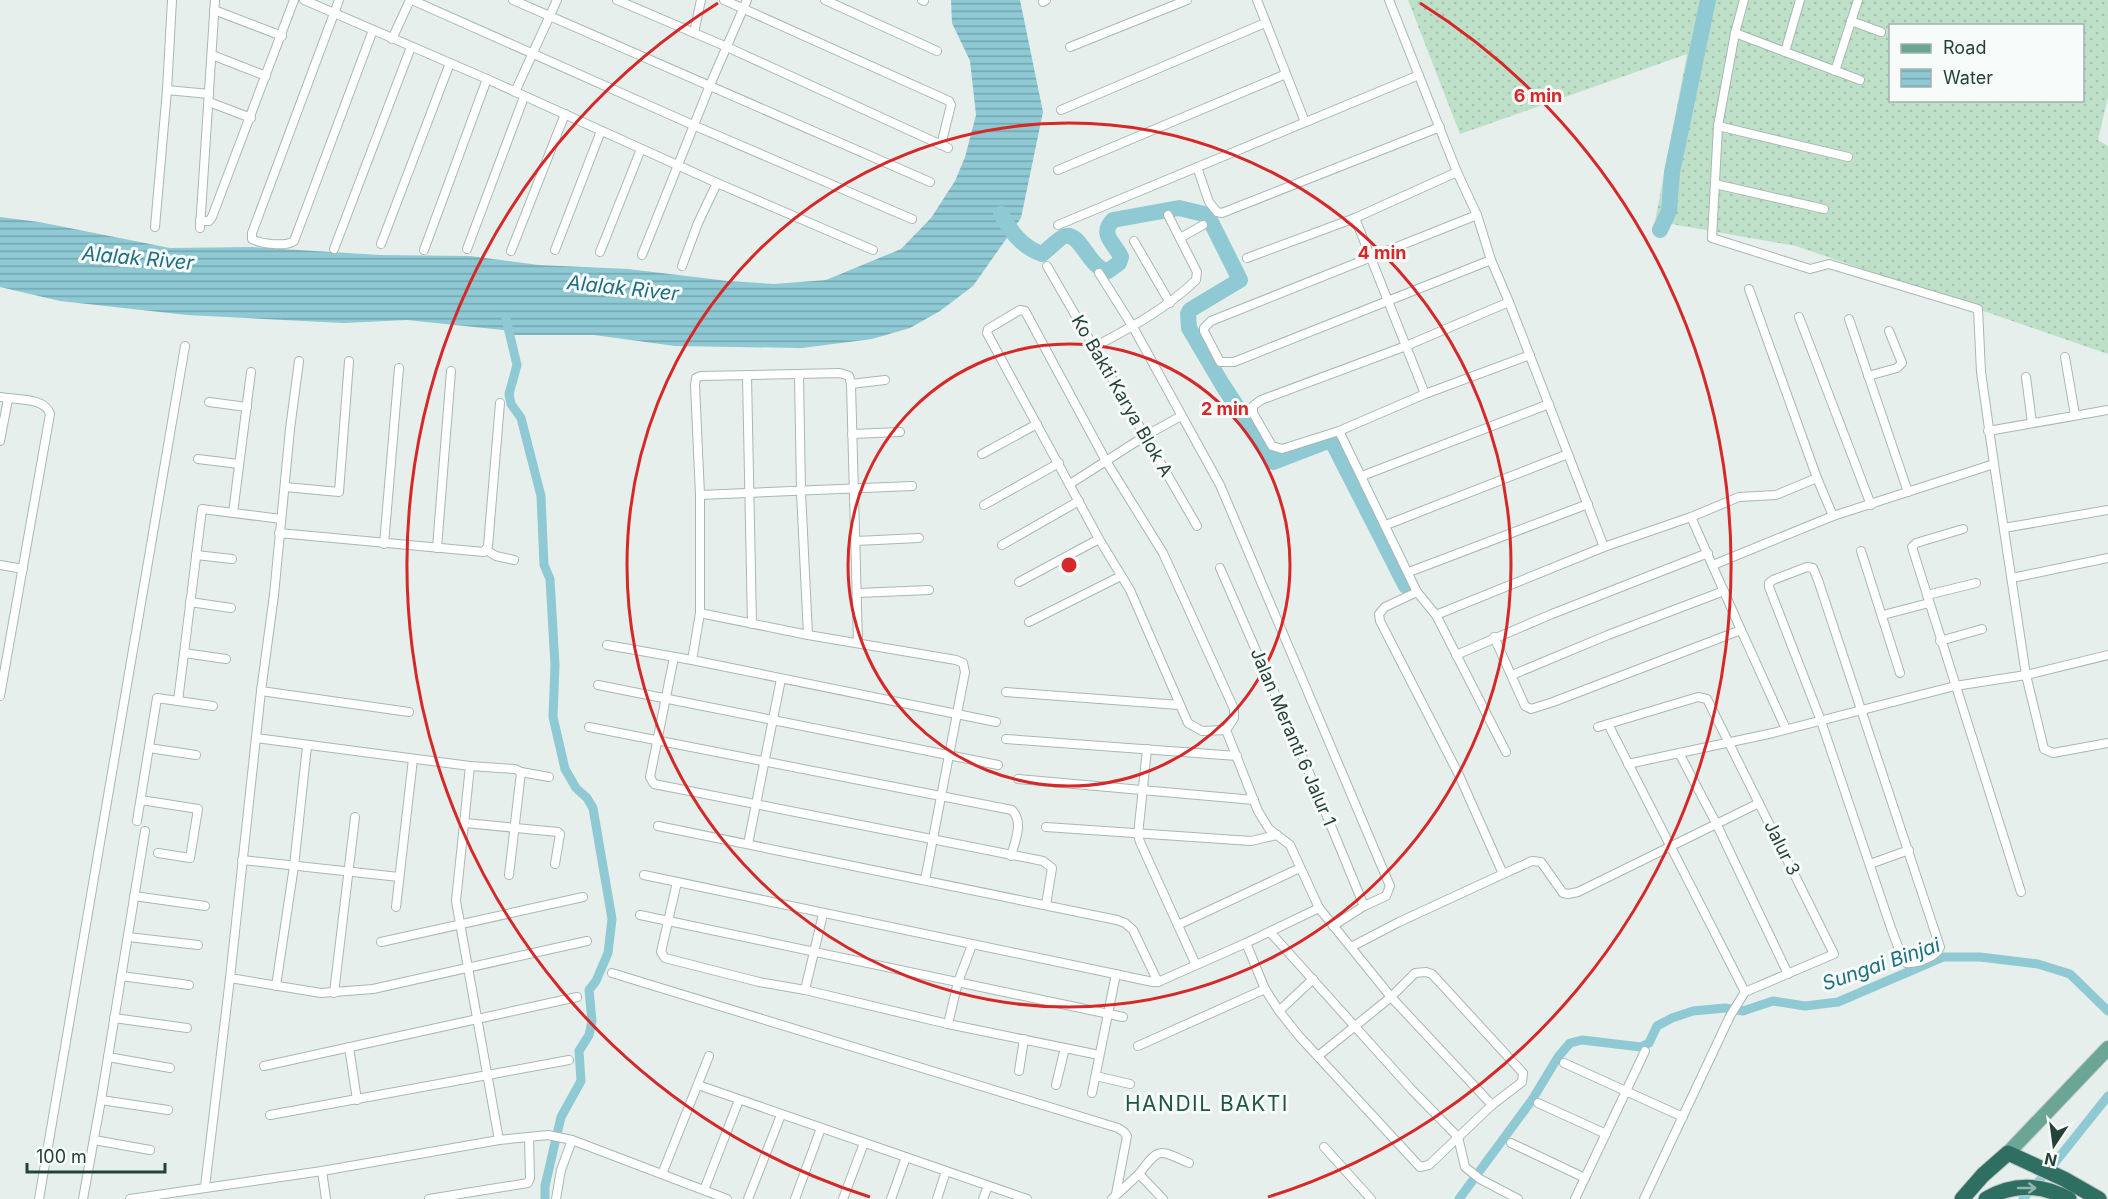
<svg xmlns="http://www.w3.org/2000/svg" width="2108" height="1199" viewBox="0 0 2108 1199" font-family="Inter,sans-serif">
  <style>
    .grass { fill: url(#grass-dots); fill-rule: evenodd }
    .water { fill: url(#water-rules) }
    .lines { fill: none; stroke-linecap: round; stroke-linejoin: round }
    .canal { stroke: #8ec9d4; stroke-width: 9 }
    .river { stroke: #8ec9d4; stroke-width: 16 }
    .street-casing { stroke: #a8b8b2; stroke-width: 10 }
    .primary-casing { stroke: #c2cac8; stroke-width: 16 }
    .highway-casing { stroke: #c2cac8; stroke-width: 17 }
    .street { stroke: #fff; stroke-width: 8 }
    .primary { stroke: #6aa596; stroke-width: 14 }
    .highway { stroke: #2f6f62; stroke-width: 15 }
    .oneway { stroke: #93b5ae }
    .ring { fill: none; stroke: #d62828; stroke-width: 3 }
    .labels { text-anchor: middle; stroke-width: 6; stroke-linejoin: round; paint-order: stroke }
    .street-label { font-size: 18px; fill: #24423a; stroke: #f7fbf9 }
    .water-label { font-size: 20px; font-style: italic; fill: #1c6f80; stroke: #f7fbf9 }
    .quarter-label { font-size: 21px; letter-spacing: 1.5px; fill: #1f5548; stroke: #f7fbf9 }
    .centre { fill: #d62828; stroke: #f7fbf9; stroke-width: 3 }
    .ring-label { font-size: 18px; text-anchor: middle; font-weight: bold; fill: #d62828; stroke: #f7fbf9; stroke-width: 6; stroke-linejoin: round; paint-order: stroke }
  </style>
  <defs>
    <pattern id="grass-dots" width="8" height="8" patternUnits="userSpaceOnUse" patternTransform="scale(1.5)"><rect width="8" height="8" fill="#bfe0c8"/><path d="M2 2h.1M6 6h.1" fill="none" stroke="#a4c1ad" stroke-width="1.8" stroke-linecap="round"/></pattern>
    <pattern id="water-rules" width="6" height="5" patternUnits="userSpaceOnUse" patternTransform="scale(1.5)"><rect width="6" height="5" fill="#8ec9d4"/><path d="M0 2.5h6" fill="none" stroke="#74a5ad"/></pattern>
  </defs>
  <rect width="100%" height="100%" fill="#e6efeb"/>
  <path class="grass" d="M 1408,0 L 2108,0 L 2108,97 L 2098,140 L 2108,146 L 2108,354 L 1796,246 L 1655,221 L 1687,54 L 1460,134 ZM 1890,26 L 2082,26 L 2082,100 L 1890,100 Z"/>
  <path class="water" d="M 951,0 L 1020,0 L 1043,112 L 1021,218 L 973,286 L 940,311 L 910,328 L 872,339 L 802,348 L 675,346 L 594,335 L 509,335 L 512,331 L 407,320 L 343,323 L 187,315 L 60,301 L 0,287 L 0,217 L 39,222 L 170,248 L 252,247 L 380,255 L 470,256 L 539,265 L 628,269 L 728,281 L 774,284 L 826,280 L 901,249 L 931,218 L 955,181 L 965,157 L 976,115 L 970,61 L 952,23 Z"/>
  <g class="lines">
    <g class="canal">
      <path d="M 506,319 L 517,365 L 509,394 L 511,404 L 521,418 L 541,496 L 544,565 L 550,579 L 555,665 L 553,717 L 565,769 L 576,788 L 587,798 L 593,808 L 612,919 L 608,953 L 596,981 L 589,990 L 592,1021 L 589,1035 L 579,1051 L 581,1081 L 561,1117 L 545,1186 L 545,1199"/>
      <path d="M 1459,1199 L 1532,1100 L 1558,1057 L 1570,1043 L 1582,1040 L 1641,1047 L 1649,1043 L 1657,1026 L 1672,1018 L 1693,1011 L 1725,1008 L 1743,1011 L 1773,1001 L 1805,1006 L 1838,1002 L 1943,957 L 1980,957 L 2038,964 L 2070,974 L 2108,1011"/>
      <path d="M 2023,1199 L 2053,1165 L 2108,1096"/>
    </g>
    <g class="river">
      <path d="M 1001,214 C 1011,232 1022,247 1042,254 C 1048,250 1060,237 1065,236 C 1081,232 1088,268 1108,271 L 1119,263 L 1121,257 C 1114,242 1099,235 1113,220 L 1179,208 L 1204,214 L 1211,222 L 1240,280 L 1190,310 L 1188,314 L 1189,328 L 1222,384 L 1273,462 L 1325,442 L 1329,442 L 1334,445 L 1406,586"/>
      <path d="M 1660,230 L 1669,211 L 1672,172 L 1708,0"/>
    </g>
    <defs>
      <g id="street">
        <path d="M 304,0 L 487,79 L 717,183 L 873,250"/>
        <path d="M 339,0 L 252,233 L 252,239 C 261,244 286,247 294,241 L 373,30"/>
        <path d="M 412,0 L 693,125 L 912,219"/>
        <path d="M 513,0 L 930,182"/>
        <path d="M 617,0 L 727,47 L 948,148"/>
        <path d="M 724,0 L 949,101 L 951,105 L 941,145"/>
        <path d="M 825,0 L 937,51"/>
        <path d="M 922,0 L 924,1"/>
        <path d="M 1257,0 L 1305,122"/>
        <path d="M 1389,0 L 1457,172 L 1477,215 L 1491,260 L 1509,302 L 1604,547"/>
        <path d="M 1043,2 L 1046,0"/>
        <path d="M 214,10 L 282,36"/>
        <path d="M 1851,21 L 1881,32"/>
        <path d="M 694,33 L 701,0"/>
        <path d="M 1735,33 L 1860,80"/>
        <path d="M 392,39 L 410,0"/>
        <path d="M 1070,47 L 1187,0"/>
        <path d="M 1785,52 L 1800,0"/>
        <path d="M 212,55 L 266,76"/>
        <path d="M 1835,71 L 1858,0"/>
        <path d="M 167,90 L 209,94"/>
        <path d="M 515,92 L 557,0"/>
        <path d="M 209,102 L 251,118"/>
        <path d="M 1061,110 L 1265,23"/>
        <path d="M 1718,126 L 1848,157"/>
        <path d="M 1197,167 L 1209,202 L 1217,212 L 1222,213 L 1440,127"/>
        <path d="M 1058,170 L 1286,74"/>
        <path d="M 1715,184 L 1824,209"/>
        <path d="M 1477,215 L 1211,321 L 1204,328 L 1204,331 L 1220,362 L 1234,362 L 1491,260"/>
        <path d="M 1355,218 L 1425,394"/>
        <path d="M 200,221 L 209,221 L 212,217 L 294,0"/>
        <path d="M 1058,225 L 1419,75"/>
        <path d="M 155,227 L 167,90 L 172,0"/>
        <path d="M 200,228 L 215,0"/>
        <path d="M 1180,238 L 1203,225"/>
        <path d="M 1134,241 L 1170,303"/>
        <path d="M 381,244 L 450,63"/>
        <path d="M 334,249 L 411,47"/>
        <path d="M 467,249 L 524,97"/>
        <path d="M 424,250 L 487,79"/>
        <path d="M 555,250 L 601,131"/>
        <path d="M 511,251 L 565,114"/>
        <path d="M 600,252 L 641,149"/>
        <path d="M 642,255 L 710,85 L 747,0"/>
        <path d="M 1247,258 L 1355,218 L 1457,172"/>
        <path d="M 682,266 L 698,223 L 717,183"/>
        <path d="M 1047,266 L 1197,526"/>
        <path d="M 1099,273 L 1133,327 L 1220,485 L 1390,886 L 1386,896 L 1364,906 L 1333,926"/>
        <path d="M 1749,289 L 1817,478 L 1833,516"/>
        <path d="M 1509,302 L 1406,346 L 1261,400 L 1253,406 L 1253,413 L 1272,446 L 1282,449 L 1339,431 L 1425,394 L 1530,355"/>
        <path d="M 1799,317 L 1871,505"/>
        <path d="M 1849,319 L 1908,492"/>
        <path d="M 1094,347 C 1130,328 1166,309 1196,280 L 1197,272 L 1168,215"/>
        <path d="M 2065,357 L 2075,415"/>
        <path d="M 799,375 L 801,492 L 808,635"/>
        <path d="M 747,376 L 752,624"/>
        <path d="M 1868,376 L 1897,368 L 1902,363 L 1889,331"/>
        <path d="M 2026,377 L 2032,423"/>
        <path d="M 851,384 L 885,380"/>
        <path d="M 0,397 C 15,400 45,397 50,414 L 0,696"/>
        <path d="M 209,402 L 247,407"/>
        <path d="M 1339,431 L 1417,592"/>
        <path d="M 1988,431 L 2108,410"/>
        <path d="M 852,434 L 900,432"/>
        <path d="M 0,441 L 8,399"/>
        <path d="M 982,454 L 1037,424"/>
        <path d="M 198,459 L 239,464"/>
        <path d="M 1994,464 L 2026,675 L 2044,749 L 2053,753 L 2108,743"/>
        <path d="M 1362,476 L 1549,404"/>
        <path d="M 1070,484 L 1145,436 L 1181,416"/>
        <path d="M 285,487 L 339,492 L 349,361"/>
        <path d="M 700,495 L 912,486"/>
        <path d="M 984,505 L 1059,463"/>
        <path d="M 233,513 L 251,372"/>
        <path d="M 1386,525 L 1568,454"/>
        <path d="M 2004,528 L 2108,510"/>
        <path d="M 1963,529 L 1916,543 L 1912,547 L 2021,892"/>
        <path d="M 279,533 L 484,552 L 488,546 L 500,403"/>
        <path d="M 856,541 L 919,538"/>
        <path d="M 384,544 L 399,368"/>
        <path d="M 1002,545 L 1079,501"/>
        <path d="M 437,548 L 451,371"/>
        <path d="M 486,550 L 496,556 L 514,560"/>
        <path d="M 1861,551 L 1900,673"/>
        <path d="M 196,555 L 232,559"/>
        <path d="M 0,565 L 23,569"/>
        <path d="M 1713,565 L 1833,516 L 1994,464 L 1981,372 L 1978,309 L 1829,264 L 1810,269 L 1712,238 L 1718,126 L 1735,33 L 1744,0"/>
        <path d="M 1807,567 L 1813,568 L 1818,580 L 1940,947 C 1937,957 1916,964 1906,963 L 1903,960 L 1891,928 L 1821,721 L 1769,587 L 1769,583 L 1773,580 Z"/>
        <path d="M 1220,568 L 1303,758 L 1364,906"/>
        <path d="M 1409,572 L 1588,504"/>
        <path d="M 2012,578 L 2108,558"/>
        <path d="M 1019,582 L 1099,539"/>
        <path d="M 858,593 L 929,590"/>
        <path d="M 1927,595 L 1976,583"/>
        <path d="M 190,602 L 231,608"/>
        <path d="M 700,613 L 808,635 L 956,660 L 963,663 L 965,672 L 925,880"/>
        <path d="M 1883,615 L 1929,603"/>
        <path d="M 1029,622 L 1121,576"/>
        <path d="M 1741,630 L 1786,729"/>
        <path d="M 1494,637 L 1525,706 L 1531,709 L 1553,702 L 1741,630 L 1691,517"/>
        <path d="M 1940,641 L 1982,629"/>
        <path d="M 607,645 L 692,660 L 996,722"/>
        <path d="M 184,653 L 226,659"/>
        <path d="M 1456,655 L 1552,614 L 1708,553"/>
        <path d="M 674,657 L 650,777 L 654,784 L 1043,861 L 1052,868 L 1046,905"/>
        <path d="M 692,660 L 700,613 L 700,495 L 695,385 L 696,378 L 701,376 L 840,373 L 849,376 L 851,384 L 858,643"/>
        <path d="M 1512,675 L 1608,635 L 1724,591"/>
        <path d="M 598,685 L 998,765"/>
        <path d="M 261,691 L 409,712"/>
        <path d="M 1006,692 L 1179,705"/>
        <path d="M 178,701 L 202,509 L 281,519"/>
        <path d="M 1608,724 L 1745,992"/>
        <path d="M 589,727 L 1012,810 C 1024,822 1015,841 1011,856"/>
        <path d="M 1598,727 L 1698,697 L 1707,699 L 1834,954 L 1745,992 L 1730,1016 L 1644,1199"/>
        <path d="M 1226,730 L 1202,731 L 1188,723 L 1130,590 L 1099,539 L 987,333 L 988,329 L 1020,310 L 1025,311 L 1106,461 L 1163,553 L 1234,709 L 1234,718 L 1226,730 L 1258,811 L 1269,829 L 1290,845 L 1319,908 L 1391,997 L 1492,1105"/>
        <path d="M 256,738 L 470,766 L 456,901 L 499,1140"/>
        <path d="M 1006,739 L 1237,756"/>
        <path d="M 149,748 L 196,755"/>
        <path d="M 1147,749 L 1138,835 L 1140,842 L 1196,965"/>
        <path d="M 1506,752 L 1436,615 L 1604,547 L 1691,517 L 1739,497 L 1776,495 L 1817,478"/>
        <path d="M 1679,753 L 1716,823 L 1788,974"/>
        <path d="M 1628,764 L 1773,733 L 1955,686 L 2026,675 L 2108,655"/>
        <path d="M 470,766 L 515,769 L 521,772 L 509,875"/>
        <path d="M 521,772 L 549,777"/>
        <path d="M 1018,779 L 1254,800"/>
        <path d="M 141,800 L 198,809 L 190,858 L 158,853"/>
        <path d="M 137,821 L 157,698 L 213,706"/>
        <path d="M 465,823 L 558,832 L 560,834 L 555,864"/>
        <path d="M 658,826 L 1117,920 L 1125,923 L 1133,930 L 1158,982"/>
        <path d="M 1046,827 L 1251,841 L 1277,835"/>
        <path d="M 748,844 L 781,679"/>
        <path d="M 242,860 L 399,877"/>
        <path d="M 1870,864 L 1909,850"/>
        <path d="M 1503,874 L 1532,861 L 1541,862 L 1563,893 L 1568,894 L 1578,892 L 1759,803"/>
        <path d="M 644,875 L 1153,982 L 1158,982 L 1246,943 L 1319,908"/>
        <path d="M 677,882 L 661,952 L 665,958 L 759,982 L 805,990 L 948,1024 L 1099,1055"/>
        <path d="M 134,896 L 205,906"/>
        <path d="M 396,907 L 413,759"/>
        <path d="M 640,915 L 1123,1017"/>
        <path d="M 1178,925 L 1300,868"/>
        <path d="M 1270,932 L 1412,1090 L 1458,1137 L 1465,1167 L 1480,1179 L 1518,1199"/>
        <path d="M 128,937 L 198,945"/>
        <path d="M 381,942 L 583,897"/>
        <path d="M 1246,943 L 1265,989 L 1279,1011 L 1299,1036 L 1420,1167 L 1429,1165 L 1492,1105 L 1522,1082 L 1523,1073 L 1432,974 L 1426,972 L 1415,973 L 1391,997 L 1318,1056"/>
        <path d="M 1351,947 L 1399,922 L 1503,874 L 1459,775 L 1380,621 L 1379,614 L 1385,607 L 1417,592 L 1436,615"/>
        <path d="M 612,973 L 1118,1128 L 1124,1132 L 1127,1136 L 1116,1194"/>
        <path d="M 121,976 L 189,985"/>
        <path d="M 230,978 L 321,993 L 373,989 L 587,941"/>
        <path d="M 276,986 L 294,866 L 307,746"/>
        <path d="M 805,990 L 823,914"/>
        <path d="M 334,993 L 355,817"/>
        <path d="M 1279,1011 L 1313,979"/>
        <path d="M 114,1018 L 187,1028"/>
        <path d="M 948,1024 L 958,982 L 972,945"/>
        <path d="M 1138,1046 L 1265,989"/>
        <path d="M 349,1047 L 357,1100"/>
        <path d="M 108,1057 L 170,1068"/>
        <path d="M 1564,1063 L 1683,1117"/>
        <path d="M 264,1066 L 577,997"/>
        <path d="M 1019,1071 L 1024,1039"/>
        <path d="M 1096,1076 L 1130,1084"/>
        <path d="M 698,1085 L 1027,1199"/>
        <path d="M 1056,1085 L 1065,1048"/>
        <path d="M 1092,1093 L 1116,974"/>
        <path d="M 101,1100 L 168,1110"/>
        <path d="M 1538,1103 L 1606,1134"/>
        <path d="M 270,1115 L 569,1060"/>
        <path d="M 94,1140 L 150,1150"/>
        <path d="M 1511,1143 L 1585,1178"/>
        <path d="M 1324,1147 L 1371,1199"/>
        <path d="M 322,1171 L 326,1199"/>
        <path d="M 662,1174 L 709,1056"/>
        <path d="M 1139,1174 C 1160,1146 1159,1150 1189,1163"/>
        <path d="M 205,1187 L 230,978 L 261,691 L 274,595 L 290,429 L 299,361"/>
        <path d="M 704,1190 L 739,1100"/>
        <path d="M 39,1199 L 185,346"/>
        <path d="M 83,1199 L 101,1100 L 145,831"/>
        <path d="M 130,1199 L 322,1171 L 499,1140 L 548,1135 L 572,1140 L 727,1199"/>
        <path d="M 429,1199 L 528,1183 L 530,1178 L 529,1138"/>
        <path d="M 556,1199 L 561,1170 L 572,1140"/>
        <path d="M 748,1199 L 781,1115"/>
        <path d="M 795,1199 L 821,1128"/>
        <path d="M 843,1199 L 864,1143"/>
        <path d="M 891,1199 L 906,1157"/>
        <path d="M 937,1199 L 946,1171"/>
        <path d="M 983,1199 L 988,1186"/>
        <path d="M 1112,1199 L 1139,1174 L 1163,1199"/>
        <path d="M 1575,1199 L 1645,1051"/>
      </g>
      <path id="primary" d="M 2008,1153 L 2108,1048"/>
      <g id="highway">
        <path d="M 1962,1199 L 1983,1175 L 2008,1153 L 2064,1179 L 2099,1199"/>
        <path d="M 1986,1199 C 2013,1183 2041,1184 2069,1199"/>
      </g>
    </defs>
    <use href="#street" class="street-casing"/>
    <use href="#primary" class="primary-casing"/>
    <use href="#highway" class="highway-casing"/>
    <use href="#street" class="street"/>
    <use href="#primary" class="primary"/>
    <use href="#highway" class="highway"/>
  </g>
  <defs><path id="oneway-shaft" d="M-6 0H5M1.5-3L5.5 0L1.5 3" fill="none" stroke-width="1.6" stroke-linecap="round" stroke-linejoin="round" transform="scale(1.5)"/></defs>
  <use class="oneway" href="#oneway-shaft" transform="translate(2027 1188)"/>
  <g class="ring">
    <circle cx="1069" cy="565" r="221"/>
    <circle cx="1069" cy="565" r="442"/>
    <path d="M870 1197A663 663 0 0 1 718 3M1420 3A663 663 0 0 1 1268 1197"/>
  </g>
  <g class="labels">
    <g class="street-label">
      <text transform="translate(1122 396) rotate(60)" y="6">Ko Bakti Karya Blok A</text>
      <text transform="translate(1293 737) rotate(67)" y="6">Jalan Meranti 6 Jalur 1</text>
      <text transform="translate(1782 848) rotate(64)" y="6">Jalur 3</text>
    </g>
    <g class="water-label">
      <text transform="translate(138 258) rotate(5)" y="7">Alalak River</text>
      <text transform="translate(623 288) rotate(6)" y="7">Alalak River</text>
      <text transform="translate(1881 964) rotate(-19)" y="7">Sungai Binjai</text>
    </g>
    <g class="quarter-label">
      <text x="1207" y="1111">HANDIL BAKTI</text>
    </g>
  </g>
  <circle cx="1069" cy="565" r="9" class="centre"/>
  <g class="ring-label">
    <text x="1538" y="102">6 min</text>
    <text x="1382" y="259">4 min</text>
    <text x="1225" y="415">2 min</text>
  </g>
  <rect x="1889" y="24" width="195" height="78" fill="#f7fbf9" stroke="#a3b1ad" stroke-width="1.5"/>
  <rect x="1901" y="44" width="30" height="9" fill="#6aa596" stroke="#a3b1ad" stroke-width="1.5"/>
  <text x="1943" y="54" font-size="18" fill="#24423a">Road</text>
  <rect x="1901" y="69" width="30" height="18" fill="url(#water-rules)" stroke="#a3b1ad" stroke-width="1.5"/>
  <text x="1943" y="84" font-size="18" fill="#24423a">Water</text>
  <g transform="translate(2054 1145) rotate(193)" stroke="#f7fbf9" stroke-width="4.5" paint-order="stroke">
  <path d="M0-4.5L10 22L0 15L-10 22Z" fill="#24423a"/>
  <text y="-9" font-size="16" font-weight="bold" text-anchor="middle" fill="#24423a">N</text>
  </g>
  <path d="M27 1163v9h138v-9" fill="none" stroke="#24423a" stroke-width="3"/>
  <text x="36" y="1163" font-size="18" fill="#24423a" stroke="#f7fbf9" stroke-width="4.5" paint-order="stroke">100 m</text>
</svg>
